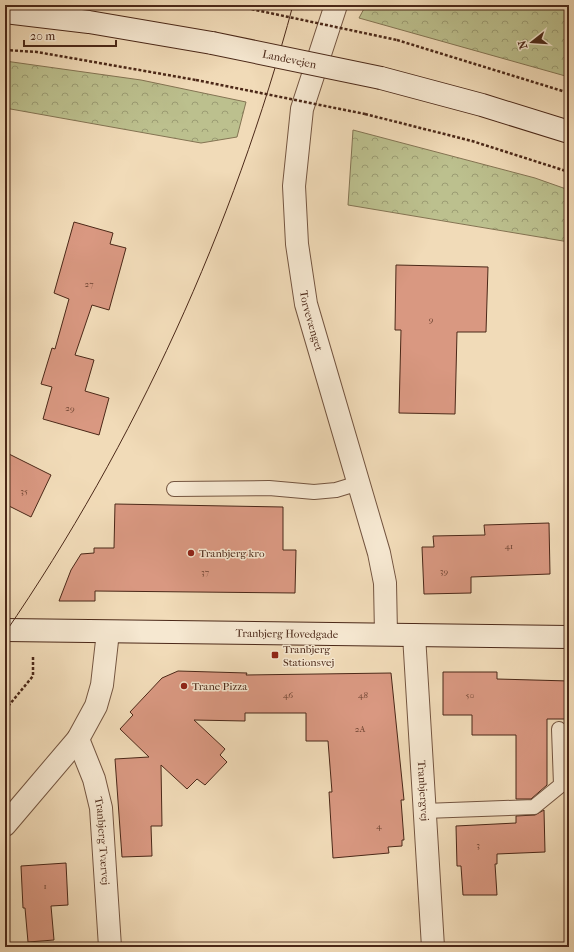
<svg xmlns="http://www.w3.org/2000/svg" width="574" height="952" viewBox="0 0 574 952" font-family="'IM FELL French Canon',serif">
  <style>
    .forest { fill: url(#forest-crowns); stroke: #847453 }
    .building { fill: #d99881; stroke: #4b2818 }
    .lines { fill: none; stroke-linecap: round; stroke-linejoin: round }
    .lane-casing { stroke: #745540; stroke-width: 16 }
    .street-casing { stroke: #745540; stroke-width: 24 }
    .secondary-casing { stroke: #4b2818; stroke-width: 24 }
    .path { stroke: #4b2818; stroke-width: 2.5; stroke-dasharray: 3 2; stroke-linecap: butt }
    .lane { stroke: #f6e8d1; stroke-width: 14 }
    .street { stroke: #f6e8d1; stroke-width: 22 }
    .secondary { stroke: #f6e8d1; stroke-width: 22 }
    .tram { stroke: #4b2818; stroke-width: 1 }
    .secondary-bridge-casing { stroke: #4b2818; stroke-width: 24; stroke-linecap: butt }
    .path-bridge { stroke: #4b2818; stroke-width: 2.5; stroke-dasharray: 3 2; stroke-linecap: butt }
    .secondary-bridge { stroke: #f6e8d1; stroke-width: 22 }
    .poi-dot { fill: #8f2418; stroke: #f6e8d1; stroke-width: 1.5 }
    .labels { text-anchor: middle; stroke-width: 3; stroke-linejoin: round; paint-order: stroke }
    .number-label { font-size: 9px; fill: #6e4432 }
    .street-label { font-size: 11px; fill: #4b2818; stroke: #f6e8d1 }
    .poi-label { font-size: 11px; fill: #4b2818; stroke: #f6e8d1; text-anchor: start }
  </style>
  <defs>
    <pattern id="forest-crowns" width="20" height="18" patternUnits="userSpaceOnUse"><rect width="20" height="18" fill="#bcc08e"/><path d="M2 6a3 3 0 1 1 6 0M12 15a3 3 0 1 1 6 0" fill="none" stroke="#9b9c73"/></pattern>
  </defs>
  <rect width="100%" height="100%" fill="#f1dbb8"/>
  <filter id="stains"><feTurbulence type="fractalNoise" baseFrequency=".005" numOctaves="4"/><feColorMatrix values="0 0 0 0 .2 0 0 0 0 .09 0 0 0 0 .02 0 0 0 .5 -.17"/></filter>
  <radialGradient id="worn" r=".72"><stop offset=".6" stop-color="#630" stop-opacity="0"/><stop offset="1" stop-color="#630" stop-opacity=".3"/></radialGradient>
  <g class="forest">
    <path d="M 366,5 L 569,5 L 569,77 L 359,18 Z"/>
    <path d="M 5,61 L 141,80 L 246,102 L 237,137 L 201,143 L 5,108 Z"/>
    <path d="M 353,130 L 535,178 L 569,190 L 569,242 L 348,205 Z"/>
  </g>
  <g class="building">
    <path d="M 74,222 L 113,233 L 110,244 L 126,248 L 109,310 L 92,305 L 75,355 L 94,360 L 85,391 L 109,398 L 99,435 L 43,419 L 52,387 L 41,384 L 52,348 L 55,349 L 69,299 L 54,293 Z"/>
    <path d="M 396,265 L 488,267 L 486,332 L 457,332 L 455,414 L 399,413 L 401,330 L 395,330 Z"/>
    <path d="M 5,452 L 51,475 L 31,517 L 5,504 Z"/>
    <path d="M 115,504 L 283,507 L 283,550 L 296,550 L 295,593 L 95,591 L 95,601 L 59,601 L 71,570 L 81,554 L 94,553 L 94,548 L 114,548 Z"/>
    <path d="M 549,523 L 550,574 L 471,577 L 471,593 L 424,594 L 422,547 L 434,547 L 433,536 L 485,535 L 484,525 Z"/>
    <path d="M 178,671 L 247,673 L 246,675 L 391,673 L 404,800 L 401,800 L 404,840 L 402,840 L 402,846 L 388,847 L 389,853 L 333,858 L 329,792 L 332,792 L 328,741 L 306,741 L 306,713 L 245,713 L 245,721 L 194,720 L 225,749 L 220,755 L 227,762 L 205,785 L 197,779 L 187,789 L 161,765 L 162,826 L 151,826 L 152,856 L 122,857 L 115,759 L 149,757 L 120,729 L 133,715 L 130,712 L 162,678 Z"/>
    <path d="M 443,672 L 497,672 L 497,679 L 569,681 L 569,719 L 547,719 L 547,785 L 531,799 L 516,799 L 516,735 L 472,735 L 472,715 L 443,715 Z"/>
    <path d="M 544,810 L 545,852 L 497,854 L 497,864 L 495,864 L 497,895 L 463,895 L 461,866 L 457,866 L 456,826 L 516,823 L 516,816 L 535,815 Z"/>
    <path d="M 66,863 L 68,905 L 51,906 L 54,940 L 28,942 L 25,908 L 23,908 L 21,866 Z"/>
  </g>
  <g class="lines">
    <defs>
      <g id="lane">
        <path d="M 174,489 L 269,488 L 314,492 L 336,490 L 359,483"/>
        <path d="M 424,811 L 534,807 L 561,785 L 559,729"/>
      </g>
      <g id="street">
        <path id="s1" d="M 336,5 L 302,109 L 294,186 L 297,244 L 306,304 L 379,553 L 385,583 L 386,634"/>
        <path id="s2" d="M 414,635 L 433,947"/>
        <path id="s3" d="M 78,739 L 94,779 L 101,808 L 110,947"/>
        <path d="M 5,825 L 78,739 L 96,706 L 102,685 L 108,632"/>
      </g>
      <g id="secondary">
        <path d="M 5,12 L 89,22 L 212,43"/>
        <path d="M 381,78 L 482,105 L 569,132"/>
        <path id="s4" d="M 5,630 L 569,637"/>
      </g>
    </defs>
    <use href="#lane" class="lane-casing"/>
    <use href="#street" class="street-casing"/>
    <use href="#secondary" class="secondary-casing"/>
    <g class="path">
      <path d="M 397,40 L 569,93"/>
      <path d="M 5,50 L 37,52 L 196,80"/>
      <path d="M 365,114 L 472,141 L 569,172"/>
      <path d="M 5,710 L 33,676 L 33,657"/>
    </g>
    <use href="#lane" class="lane"/>
    <use href="#street" class="street"/>
    <use href="#secondary" class="secondary"/>
    <path class="tram" d="M 5,633 C 136,442 233,228 293,5"/>
    <defs>
      <g id="secondary-bridge">
        <path id="s5" d="M 212,43 L 381,78"/>
      </g>
    </defs>
    <use href="#secondary-bridge" class="secondary-bridge-casing"/>
    <g class="path-bridge">
      <path d="M 232,5 L 397,40"/>
      <path d="M 196,80 L 365,114"/>
    </g>
    <use href="#secondary-bridge" class="secondary-bridge"/>
  </g>
  <g class="poi-dot">
    <circle cx="191" cy="553" r="4"/>
    <rect x="271" y="651" width="8" height="8" rx="2"/>
    <circle cx="184" cy="686" r="4"/>
  </g>
  <g class="labels">
    <g class="number-label">
      <text x="89" y="287">27</text>
      <text x="431" y="322">9</text>
      <text x="70" y="411">29</text>
      <text x="24" y="494">35</text>
      <text x="509" y="549">41</text>
      <text x="444" y="574">39</text>
      <text x="205" y="575">37</text>
      <text x="288" y="698">46</text>
      <text x="363" y="698">48</text>
      <text x="470" y="698">50</text>
      <text x="360" y="732">2A</text>
      <text x="379" y="829">4</text>
      <text x="478" y="848">3</text>
      <text x="45" y="889">1</text>
    </g>
    <g class="street-label">
      <text dy="4" stroke="none"><textPath href="#s5" startOffset="79">Landevejen</textPath></text>
      <text dy="4" stroke="none"><textPath href="#s1" startOffset="323">Torvevænget</textPath></text>
      <text dy="4" stroke="none"><textPath href="#s4" startOffset="282">Tranbjerg Hovedgade</textPath></text>
      <text dy="4" stroke="none"><textPath href="#s2" startOffset="156">Tranbjergvej</textPath></text>
      <text dy="4" stroke="none"><textPath href="#s3" startOffset="106">Tranbjerg Tværvej</textPath></text>
    </g>
    <g class="poi-label">
      <text x="199" y="557">Tranbjerg kro</text>
      <text x="283" y="653">Tranbjerg<tspan x="283" dy="13">Stationsvej</tspan></text>
      <text x="192" y="690">Trane Pizza</text>
    </g>
  </g>
  <rect width="574" height="952" fill="none" stroke="#f1dbb8" stroke-width="20"/>
  <rect x="6" y="6" width="562" height="940" fill="none" stroke="#4b2818" stroke-width="2"/>
  <rect x="10" y="10" width="554" height="932" fill="none" stroke="#4b2818"/>
  <g transform="translate(532 42) rotate(253)" stroke="#f6e8d1" stroke-width="3" paint-order="stroke">
  <path d="M0-3L7 15L0 10L-7 15Z" fill="#4b2818"/>
  <text y="-6" font-size="11" font-weight="bold" text-anchor="middle" fill="#4b2818">N</text>
  </g>
  <path d="M24 40v6h92v-6" fill="none" stroke="#4b2818" stroke-width="2"/>
  <text x="30" y="40" font-size="12" fill="#4b2818" stroke="#f6e8d1" stroke-width="3" paint-order="stroke">20 m</text>
  <rect width="100%" height="100%" filter="url(#stains)"/>
  <rect width="100%" height="100%" fill="url(#worn)"/>
</svg>
